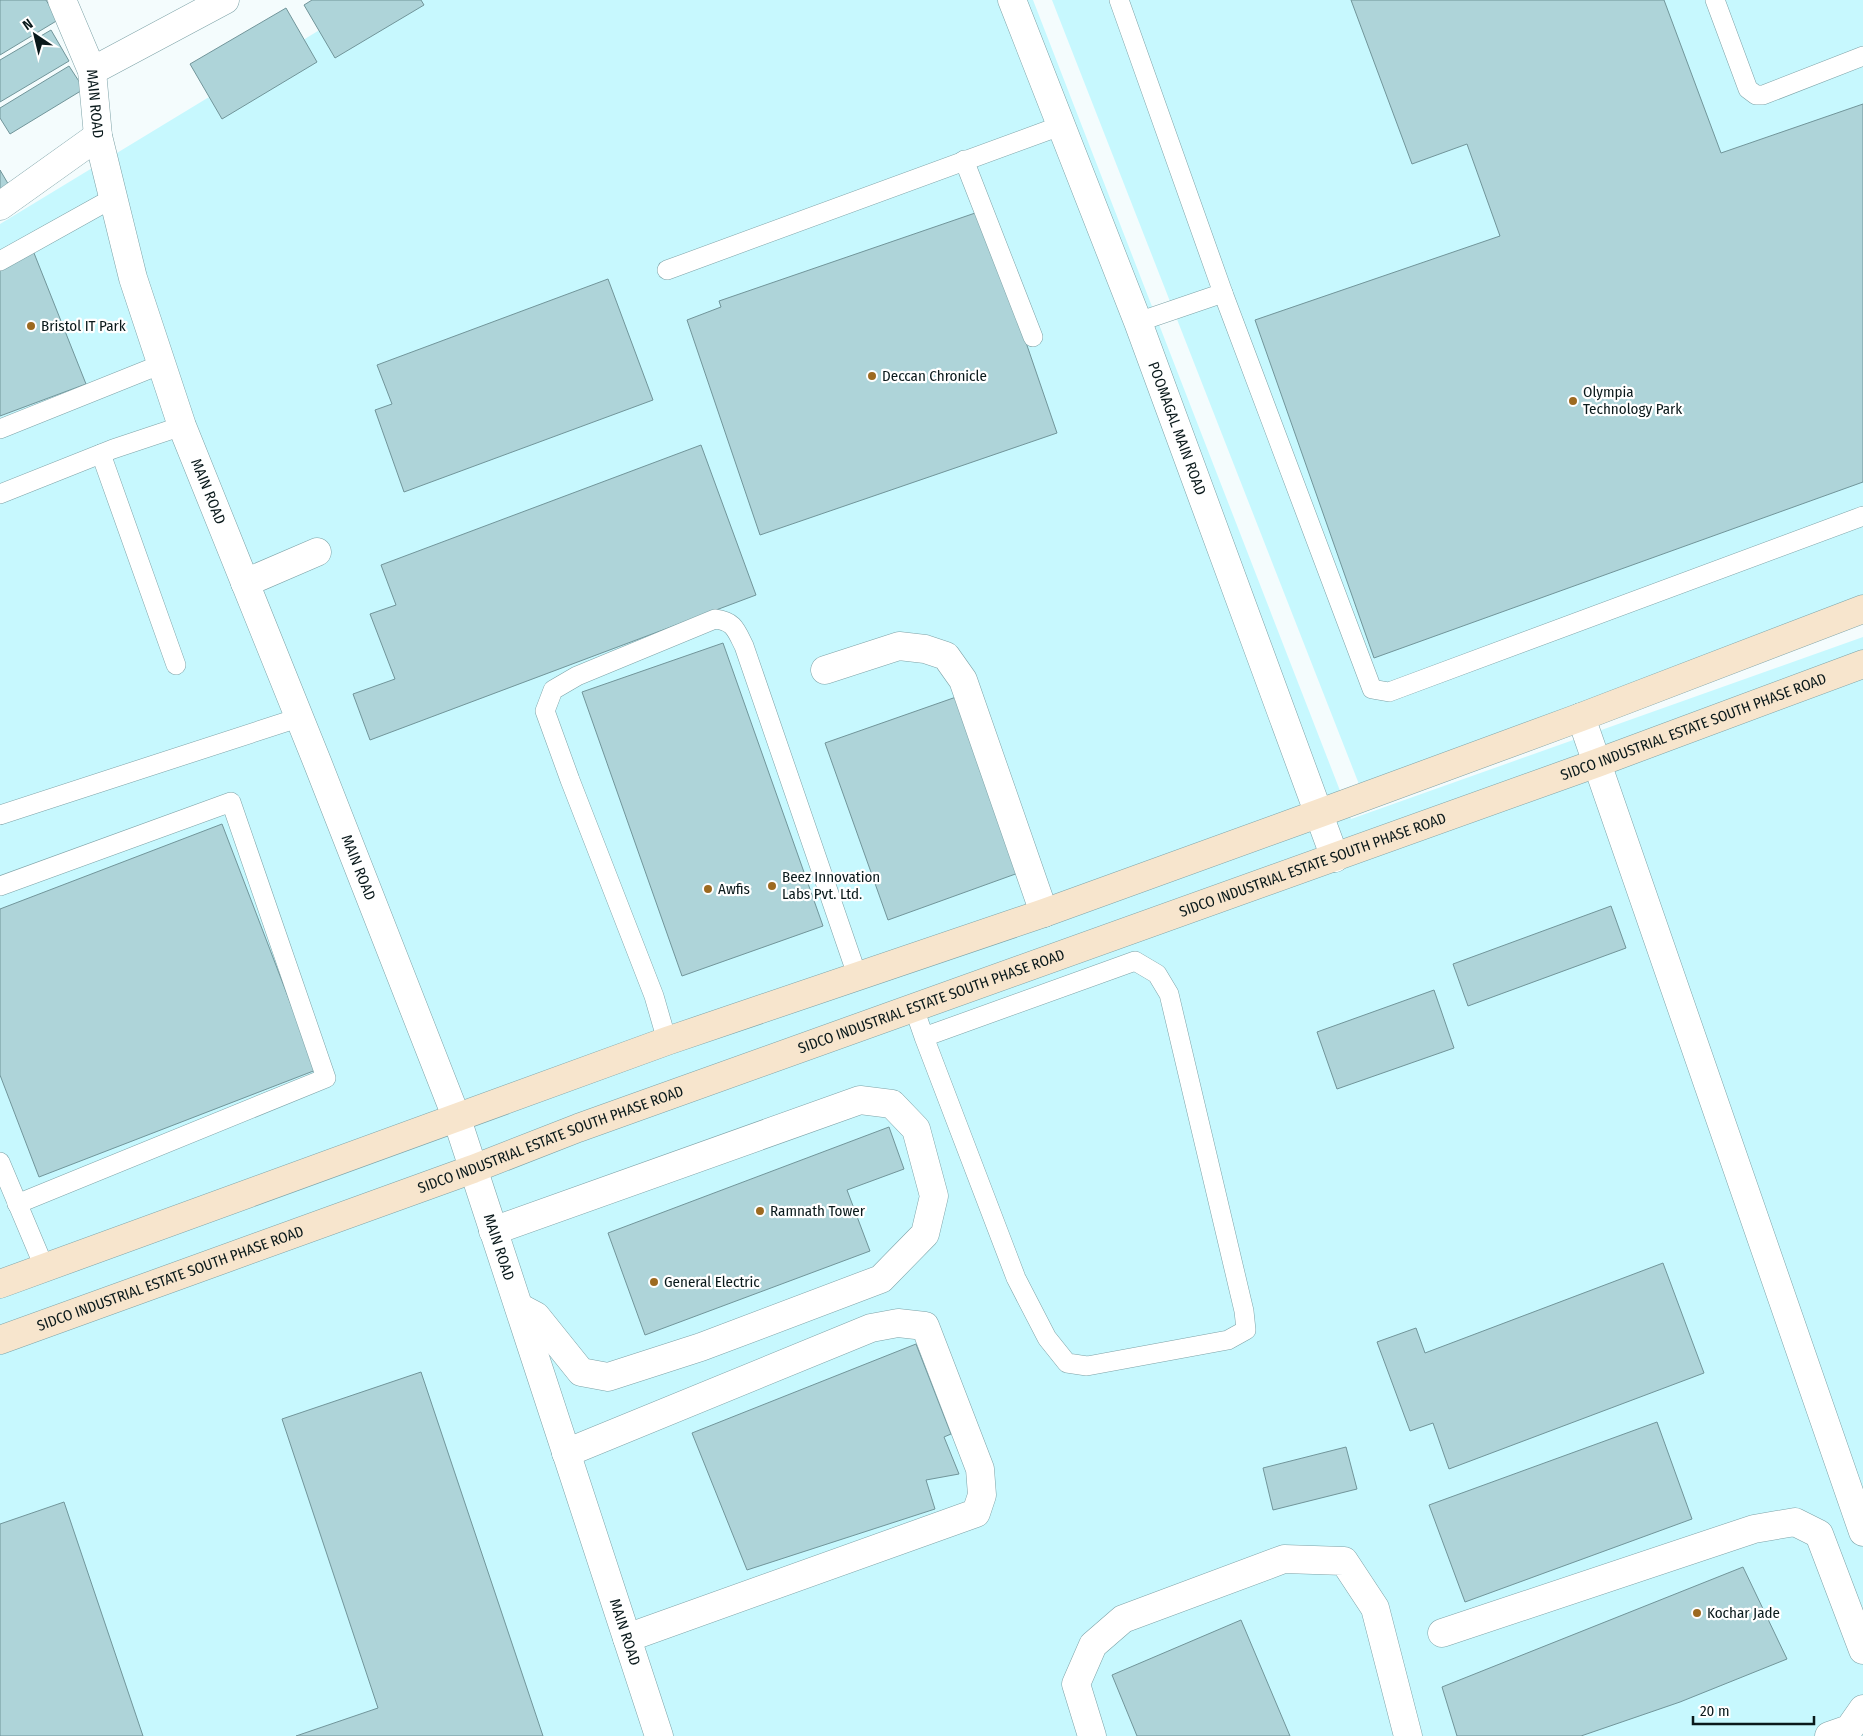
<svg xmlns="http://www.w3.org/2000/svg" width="1863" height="1736" viewBox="0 0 1863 1736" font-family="'Fira Sans Condensed',sans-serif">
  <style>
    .built { fill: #c7f8fe }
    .building { fill: #aed4d9; stroke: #71959a }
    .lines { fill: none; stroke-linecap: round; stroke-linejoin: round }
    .service-casing { stroke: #7da2a7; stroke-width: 20 }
    .minor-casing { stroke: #7da2a7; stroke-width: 29 }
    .secondary-casing { stroke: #7da2a7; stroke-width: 29 }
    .service { stroke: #fff; stroke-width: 19 }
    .minor { stroke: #fff; stroke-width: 28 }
    .secondary { stroke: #f7e5cd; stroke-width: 28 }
    .poi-dot { fill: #9d6a20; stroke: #fff; stroke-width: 2 }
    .labels { text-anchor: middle; stroke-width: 4.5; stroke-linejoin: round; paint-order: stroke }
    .street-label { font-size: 15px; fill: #0a191b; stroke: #fff }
    .poi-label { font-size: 15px; fill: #0a191b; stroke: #fff; text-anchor: start }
  </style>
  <rect width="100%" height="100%" fill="#f4fcfd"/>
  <g class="built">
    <path d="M 369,0 L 1033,0 L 1351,819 L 1863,637 L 1863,1736 L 0,1736 L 0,224 Z"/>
    <path d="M 1052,0 L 1863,0 L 1863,617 L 1364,797 Z"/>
  </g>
  <g class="building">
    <path d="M 0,0 L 46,0 L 58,20 L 0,55 Z"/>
    <path d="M 312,0 L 421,0 L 424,5 L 335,58 L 304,5 Z"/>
    <path d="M 1351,0 L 1664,0 L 1721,153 L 1863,104 L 1863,482 L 1374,658 L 1255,320 L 1500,236 L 1467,144 L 1412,164 Z"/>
    <path d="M 286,8 L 317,62 L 222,119 L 190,64 Z"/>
    <path d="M 51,30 L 69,61 L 0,102 L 0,60 Z"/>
    <path d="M 69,66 L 84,89 L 10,134 L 0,118 L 0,108 Z"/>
    <path d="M 0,170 L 10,187 L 0,193 Z"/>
    <path d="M 981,211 L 1057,433 L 760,535 L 687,320 L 721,307 L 719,301 Z"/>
    <path d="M 32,248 L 86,384 L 0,416 L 0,268 Z"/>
    <path d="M 608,279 L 653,400 L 404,492 L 375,410 L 392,404 L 377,365 Z"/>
    <path d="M 701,445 L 756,595 L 370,740 L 353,694 L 395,679 L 370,614 L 396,605 L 381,565 Z"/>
    <path d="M 723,643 L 823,926 L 682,976 L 582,692 Z"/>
    <path d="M 959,696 L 1021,872 L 888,920 L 825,743 Z"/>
    <path d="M 222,824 L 316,1070 L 39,1177 L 0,1075 L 0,909 Z"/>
    <path d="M 1611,906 L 1626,948 L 1468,1006 L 1453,964 Z"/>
    <path d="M 1434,990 L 1454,1048 L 1337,1089 L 1317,1032 Z"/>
    <path d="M 889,1127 L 904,1169 L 847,1190 L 870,1251 L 645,1335 L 608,1233 Z"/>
    <path d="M 1663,1263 L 1704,1373 L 1449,1469 L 1433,1423 L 1410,1431 L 1377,1342 L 1416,1328 L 1425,1353 Z"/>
    <path d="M 916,1344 L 951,1434 L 944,1437 L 959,1474 L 926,1480 L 935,1509 L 747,1570 L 692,1433 Z"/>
    <path d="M 421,1372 L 543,1736 L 296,1736 L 378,1708 L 282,1419 Z"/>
    <path d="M 1657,1422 L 1692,1519 L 1465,1602 L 1429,1505 Z"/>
    <path d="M 1346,1447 L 1357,1489 L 1273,1510 L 1263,1468 Z"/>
    <path d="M 64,1502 L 143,1736 L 0,1736 L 0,1524 Z"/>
    <path d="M 1743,1567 L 1787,1659 L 1680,1702 L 1581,1736 L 1457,1736 L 1442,1687 Z"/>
    <path d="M 1241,1620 L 1290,1736 L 1137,1736 L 1112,1675 Z"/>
  </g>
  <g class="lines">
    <defs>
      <g id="service">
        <path d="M 1119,0 L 1223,293 L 1138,322"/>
        <path d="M 1715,0 L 1748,89 L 1756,95 L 1763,95 L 1863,56"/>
        <path d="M 964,160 L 1033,337"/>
        <path d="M 0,261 L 113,198"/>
        <path d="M 667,270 L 1060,126"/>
        <path d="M 1223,293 L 1372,689 L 1389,692 L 1863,516"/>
        <path d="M 0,429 L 162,364"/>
        <path d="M 101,454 L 176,665"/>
        <path d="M 0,494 L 113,449 L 182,426"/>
        <path d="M 0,815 L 298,718"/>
        <path d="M 0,886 L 231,802 L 326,1078 L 17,1204"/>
        <path d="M 914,1008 L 924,1037 L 1016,1278 L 1047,1338 L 1067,1363 L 1087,1366 L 1228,1340 L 1246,1330 L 1244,1311 L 1169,994 L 1157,974 L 1135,961 L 924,1037"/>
        <path d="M 667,1041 L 654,996 L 570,780 L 545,711 L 553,690 L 577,676 L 715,619 C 734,621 736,630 744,646 L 857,975"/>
        <path d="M 0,1162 L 45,1269"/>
      </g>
      <g id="minor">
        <path id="s1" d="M 62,0 L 92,71 L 98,136 L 133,278 L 182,426 L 318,764 L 457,1119 L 659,1736"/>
        <path id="s2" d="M 1012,0 L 1138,322 L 1335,858"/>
        <path d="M 92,71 L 225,0"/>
        <path d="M 0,206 L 98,136"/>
        <path d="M 245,583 L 317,552"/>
        <path d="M 825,670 L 899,646 L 925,649 L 946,656 L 963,680 L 1044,913"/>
        <path d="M 1581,717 L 1863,1532"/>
        <path d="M 493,1231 L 860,1100 L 892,1104 L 916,1129 L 934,1196 L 925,1234 L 881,1279 L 701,1347 L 608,1377 L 581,1372 L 536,1316 L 519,1307"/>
        <path d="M 566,1453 L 871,1328 L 898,1323 L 925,1326 L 980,1469 L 982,1495 L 976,1513 L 627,1638"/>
        <path d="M 1442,1633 L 1754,1529 L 1795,1522 L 1819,1534 L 1863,1650"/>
        <path d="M 1092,1736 L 1076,1684 L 1093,1645 L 1123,1619 L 1284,1559 L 1344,1561 L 1375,1608 L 1408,1736"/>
        <path d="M 1829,1736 L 1849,1729 L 1863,1709"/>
      </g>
      <g id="secondary">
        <path d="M 0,1284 L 667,1041 L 1044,913 L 1320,813 L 1581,717 L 1863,609"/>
        <path id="s3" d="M 0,1340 L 473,1169 L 578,1128 L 1597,763 L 1863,664"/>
      </g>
    </defs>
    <use href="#service" class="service-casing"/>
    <use href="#minor" class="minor-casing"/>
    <use href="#secondary" class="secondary-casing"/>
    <use href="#service" class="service"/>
    <use href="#minor" class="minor"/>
    <use href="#secondary" class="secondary"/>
  </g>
  <g class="poi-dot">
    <circle cx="31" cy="326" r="5"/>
    <circle cx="872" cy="376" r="5"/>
    <circle cx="1573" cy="401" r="5"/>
    <circle cx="772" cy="886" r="5"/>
    <circle cx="708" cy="889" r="5"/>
    <circle cx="760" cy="1211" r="5"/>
    <circle cx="654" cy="1282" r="5"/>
    <circle cx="1697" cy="1613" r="5"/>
  </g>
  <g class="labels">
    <g class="street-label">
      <text dy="5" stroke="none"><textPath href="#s1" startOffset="110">MAIN ROAD</textPath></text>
      <text dy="5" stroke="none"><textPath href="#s2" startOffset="459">POOMAGAL MAIN ROAD</textPath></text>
      <text dy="5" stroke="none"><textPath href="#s1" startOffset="515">MAIN ROAD</textPath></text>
      <text dy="5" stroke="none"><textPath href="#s3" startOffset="1801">SIDCO INDUSTRIAL ESTATE SOUTH PHASE ROAD</textPath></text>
      <text dy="5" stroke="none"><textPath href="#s3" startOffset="1396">SIDCO INDUSTRIAL ESTATE SOUTH PHASE ROAD</textPath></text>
      <text dy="5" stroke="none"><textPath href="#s1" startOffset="920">MAIN ROAD</textPath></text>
      <text dy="5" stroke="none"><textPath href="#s3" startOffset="991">SIDCO INDUSTRIAL ESTATE SOUTH PHASE ROAD</textPath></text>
      <text dy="5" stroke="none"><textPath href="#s3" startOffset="586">SIDCO INDUSTRIAL ESTATE SOUTH PHASE ROAD</textPath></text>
      <text dy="5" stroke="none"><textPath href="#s1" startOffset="1325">MAIN ROAD</textPath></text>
      <text dy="5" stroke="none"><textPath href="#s3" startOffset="181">SIDCO INDUSTRIAL ESTATE SOUTH PHASE ROAD</textPath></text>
      <text dy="5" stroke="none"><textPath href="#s1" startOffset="1730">MAIN ROAD</textPath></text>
    </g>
    <g class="poi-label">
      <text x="41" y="331">Bristol IT Park</text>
      <text x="882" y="381">Deccan Chronicle</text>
      <text x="1583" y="397">Olympia<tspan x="1583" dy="17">Technology Park</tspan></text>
      <text x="782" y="882">Beez Innovation<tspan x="782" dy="17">Labs Pvt. Ltd.</tspan></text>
      <text x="718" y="894">Awfis</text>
      <text x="770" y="1216">Ramnath Tower</text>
      <text x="664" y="1287">General Electric</text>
      <text x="1707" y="1618">Kochar Jade</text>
    </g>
  </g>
  <g transform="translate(35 35) rotate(325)" stroke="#ffffff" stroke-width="4" paint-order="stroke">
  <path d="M0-4L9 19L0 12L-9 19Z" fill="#0a191b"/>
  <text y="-8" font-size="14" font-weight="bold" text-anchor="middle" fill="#0a191b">N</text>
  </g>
  <path d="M1693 1716v8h121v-8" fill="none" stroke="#0a191b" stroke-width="2.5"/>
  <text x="1700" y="1716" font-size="15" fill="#0a191b" stroke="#ffffff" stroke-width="4" paint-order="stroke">20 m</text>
</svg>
